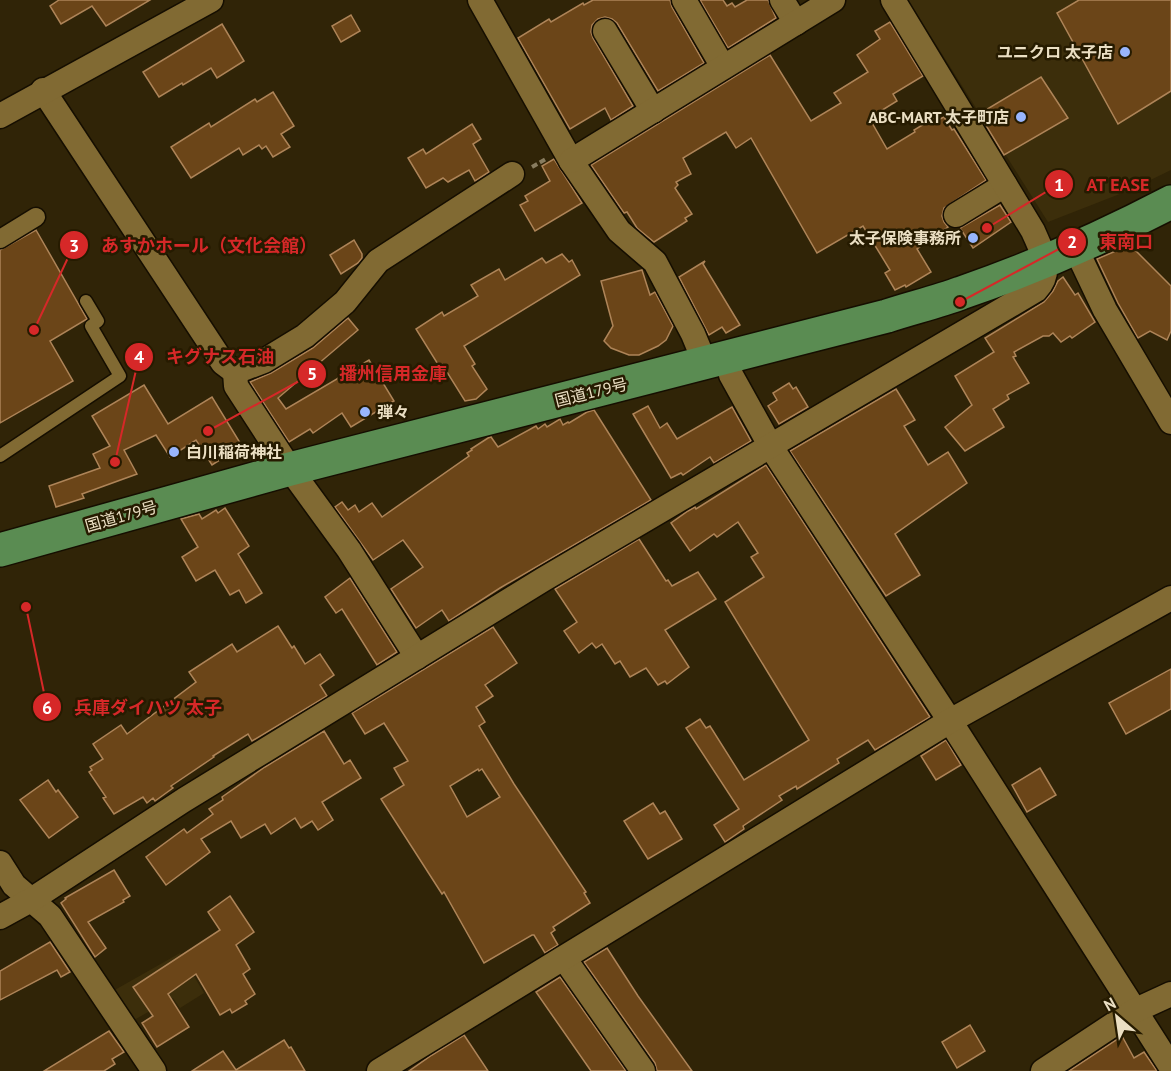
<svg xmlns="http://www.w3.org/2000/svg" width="1171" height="1071" viewBox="0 0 1171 1071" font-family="'PT Sans','Noto Sans JP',sans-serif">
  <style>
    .built { fill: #3c2e0b }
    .building { fill: #6b4518; stroke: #ae8458; stroke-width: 1.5; fill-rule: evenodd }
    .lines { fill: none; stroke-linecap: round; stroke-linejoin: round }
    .service-casing { stroke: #150e01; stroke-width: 15 }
    .pedestrian-casing { stroke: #150e01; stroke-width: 21 }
    .minor-casing { stroke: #150e01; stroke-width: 27 }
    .trunk-casing { stroke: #150e01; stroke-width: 36 }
    .path { stroke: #887c5f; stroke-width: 4; stroke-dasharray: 6 3; stroke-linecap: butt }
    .service { stroke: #816a33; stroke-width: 12 }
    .pedestrian { stroke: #816a33; stroke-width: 18 }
    .minor { stroke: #816a33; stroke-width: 24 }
    .trunk { stroke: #5a8c52; stroke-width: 33 }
    .poi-dot { fill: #98b5fd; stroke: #261b00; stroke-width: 2 }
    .labels { text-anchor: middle; stroke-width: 5; stroke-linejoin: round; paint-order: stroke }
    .poi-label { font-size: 16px; font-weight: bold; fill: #ebdfc3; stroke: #261b00; text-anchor: end }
    .street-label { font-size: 16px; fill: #ebdfc3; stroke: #261b00 }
    .leader { fill: none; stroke: #d62828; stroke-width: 2 }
    .callout-dot { fill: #d62828; stroke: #261b00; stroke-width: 2 }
    .mark-label { font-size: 18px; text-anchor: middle; font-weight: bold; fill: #fff }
    .callout-label { font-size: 18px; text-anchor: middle; font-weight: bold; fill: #d62828; stroke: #261b00; stroke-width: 5; stroke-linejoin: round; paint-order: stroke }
  </style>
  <rect width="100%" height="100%" fill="#302407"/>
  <g class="built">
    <path d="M 908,0 L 1171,0 L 1171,170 L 1130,190 L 1048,222 Z"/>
    <path d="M 180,953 L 204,993 L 180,1008 L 173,998 L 134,1020 L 113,991 Z"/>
  </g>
  <g class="building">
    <path d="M 59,0 L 150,0 L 106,26 L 92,6 L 61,24 L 50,6 Z"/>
    <path d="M 593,0 L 670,0 L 672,7 L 704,63 L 658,91 L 617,23 L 612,19 L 605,17 L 598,19 L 592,25 L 591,32 L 593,38 L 633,106 L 611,120 L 605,108 L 570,129 L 518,38 L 549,19 L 551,22 L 583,3 L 584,5 Z"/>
    <path d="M 700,0 L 723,0 L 727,6 L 732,3 L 735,7 L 747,0 L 768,0 L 776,18 L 728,48 Z"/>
    <path d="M 1079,0 L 1171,0 L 1171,91 L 1118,124 L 1057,13 Z"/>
    <path d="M 351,15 L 360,31 L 341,42 L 332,26 Z"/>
    <path d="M 890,22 L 923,76 L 893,94 L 897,101 L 871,117 L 871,121 L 887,149 L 915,132 L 914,130 L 934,118 L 936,121 L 944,117 L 952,130 L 954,129 L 986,180 L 944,208 L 942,216 L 944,222 L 948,227 L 917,249 L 931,272 L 906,287 L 905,285 L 895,290 L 885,273 L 890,270 L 863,226 L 817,253 L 751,138 L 736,148 L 726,132 L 683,158 L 691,174 L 676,182 L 678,185 L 675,188 L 692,214 L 685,218 L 687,221 L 654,242 L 637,228 L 627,212 L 624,213 L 591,165 L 770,55 L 811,121 L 841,103 L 834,93 L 868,72 L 857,55 L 880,39 L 875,31 Z"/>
    <path d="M 222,24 L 244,61 L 217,78 L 211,68 L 183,85 L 182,83 L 159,97 L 143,72 Z"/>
    <path d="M 1041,77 L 1068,118 L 1004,155 L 979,114 Z"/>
    <path d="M 273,92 L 294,126 L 281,134 L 290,147 L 273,157 L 266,146 L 262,149 L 259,145 L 243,155 L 239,148 L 191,178 L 171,147 L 209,123 L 211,127 L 255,99 L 257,102 Z"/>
    <path d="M 472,124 L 481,139 L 473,144 L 489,172 L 475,181 L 469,170 L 448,182 L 443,178 L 426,188 L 408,158 L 423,149 L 426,154 Z"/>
    <path d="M 554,159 L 582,203 L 535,231 L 520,205 L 528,201 L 525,196 L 550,181 L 542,166 Z"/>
    <path d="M 1000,205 L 1011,222 L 973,248 L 960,228 Z"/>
    <path d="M 36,230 L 87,319 L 50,341 L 73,381 L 0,423 L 0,250 Z"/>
    <path d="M 354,240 L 362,254 L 362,258 L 358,263 L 341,274 L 330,255 Z"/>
    <path d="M 1130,245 L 1171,286 L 1171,331 L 1167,340 L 1150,331 L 1138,338 L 1118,303 L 1097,259 Z"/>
    <path d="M 562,254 L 569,262 L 572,260 L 580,275 L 464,346 L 475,364 L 472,366 L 487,389 L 476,399 L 465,401 L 442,364 L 439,366 L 416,329 L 442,312 L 444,316 L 478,296 L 471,285 L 499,269 L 505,280 L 542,258 L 546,263 Z"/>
    <path d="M 705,261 L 703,264 L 740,325 L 726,333 L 722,327 L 709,335 L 679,277 Z"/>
    <path d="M 642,270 L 650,295 L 655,292 L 673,326 L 666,340 L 658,346 L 639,355 L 629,355 L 611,348 L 604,341 L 613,326 L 601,281 Z"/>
    <path d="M 1063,277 L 1075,295 L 1078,293 L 1095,322 L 1072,338 L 1070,336 L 1061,342 L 1053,333 L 1049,336 L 1043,336 L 1014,352 L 1016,356 L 1013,357 L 1029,383 L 1007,395 L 1009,399 L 993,409 L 1004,427 L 965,451 L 945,427 L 972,405 L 955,376 L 994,352 L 985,338 L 1044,302 L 1053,291 L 1058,281 Z"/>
    <path d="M 348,318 L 358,330 L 278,398 L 286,409 L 369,360 L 394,401 L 351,427 L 342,413 L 313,433 L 310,429 L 289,442 L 250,382 L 271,373 L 313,348 Z"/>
    <path d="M 789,383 L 793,389 L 796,387 L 808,407 L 779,424 L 768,406 L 777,400 L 773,393 Z"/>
    <path d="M 144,385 L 168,424 L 212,397 L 242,446 L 212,465 L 196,440 L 170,457 L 156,435 L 124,450 L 137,474 L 82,494 L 84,498 L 56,507 L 49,486 L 100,468 L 93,454 L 110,446 L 92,416 Z"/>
    <path d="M 896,389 L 915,420 L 904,426 L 928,465 L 948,452 L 967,483 L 895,534 L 920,575 L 886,596 L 790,451 Z"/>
    <path d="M 648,406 L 660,428 L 667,423 L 677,439 L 732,407 L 751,441 L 714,463 L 710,457 L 683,475 L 681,473 L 671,478 L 633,414 Z"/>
    <path d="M 594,410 L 651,500 L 500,588 L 449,621 L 442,610 L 416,628 L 391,589 L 423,567 L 403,540 L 373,560 L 335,507 L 342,502 L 348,510 L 355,505 L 359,512 L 372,503 L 382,517 L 469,456 L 467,453 L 472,450 L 471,449 L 488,438 L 491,437 L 498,447 L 536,426 L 538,429 L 545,424 L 547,427 L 560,419 L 563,425 L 568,422 L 569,423 L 587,412 Z"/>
    <path d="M 766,465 L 930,717 L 875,750 L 868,740 L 837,759 L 839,763 L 797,789 L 796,786 L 779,796 L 782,800 L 743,826 L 744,829 L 725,842 L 714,825 L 739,809 L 686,728 L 700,719 L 706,728 L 710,726 L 744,780 L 809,740 L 725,602 L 764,577 L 751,557 L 758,553 L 738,522 L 717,537 L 714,534 L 690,551 L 671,523 L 688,511 L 695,507 L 696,509 Z"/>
    <path d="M 225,508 L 249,546 L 238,554 L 262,593 L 246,603 L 239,590 L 230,595 L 215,570 L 196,581 L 182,557 L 198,547 L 181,519 L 199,514 L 202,519 L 216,510 L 218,513 Z"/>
    <path d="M 639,539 L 666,581 L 668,580 L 672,586 L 698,572 L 716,599 L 665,630 L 689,667 L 667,684 L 665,681 L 658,685 L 646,668 L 630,677 L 620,661 L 615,664 L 602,644 L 596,648 L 592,643 L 579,653 L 564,631 L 577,622 L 555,589 Z"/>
    <path d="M 350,578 L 397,652 L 377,665 L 342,609 L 336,613 L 325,597 Z"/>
    <path d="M 278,626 L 292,648 L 294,646 L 305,664 L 320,654 L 334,675 L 320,685 L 327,696 L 252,741 L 248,734 L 213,756 L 214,757 L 171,786 L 173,788 L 155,801 L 153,798 L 147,803 L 143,797 L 114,814 L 103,798 L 106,797 L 89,772 L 92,770 L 90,767 L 103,759 L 93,744 L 121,725 L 127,734 L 196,682 L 189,672 L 232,644 L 237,652 Z"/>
    <path d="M 493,627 L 517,663 L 485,685 L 493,696 L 476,707 L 485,722 L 479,726 L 514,784 L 586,892 L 584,893 L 590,903 L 553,927 L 555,930 L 551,933 L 558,945 L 545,953 L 534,935 L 532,935 L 484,963 L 444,892 L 442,894 L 381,799 L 404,785 L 394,768 L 408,761 L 384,723 L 365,734 L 352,713 ZM 478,769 L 479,771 L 482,769 L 500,797 L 467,817 L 450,786 Z"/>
    <path d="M 1171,669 L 1171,709 L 1126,734 L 1109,703 Z"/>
    <path d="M 324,731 L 344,764 L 350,760 L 361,778 L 322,802 L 333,820 L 318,830 L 312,821 L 301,828 L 295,818 L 271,834 L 265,824 L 241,838 L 231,821 L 201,839 L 210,852 L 166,885 L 146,857 L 184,829 L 187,833 L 213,814 L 209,809 L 223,800 L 222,797 L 265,767 Z"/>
    <path d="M 946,740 L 961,765 L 936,780 L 921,756 Z"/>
    <path d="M 1040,768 L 1056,795 L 1027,812 L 1012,785 Z"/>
    <path d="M 48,780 L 56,792 L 58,790 L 78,817 L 49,838 L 20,800 Z"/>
    <path d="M 653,803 L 660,814 L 665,811 L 682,839 L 648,859 L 624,821 Z"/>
    <path d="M 114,870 L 130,896 L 123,900 L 124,902 L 88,922 L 106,948 L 95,957 L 61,903 L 66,899 L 65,898 Z"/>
    <path d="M 230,896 L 254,932 L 236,945 L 250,969 L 243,974 L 255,994 L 245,1001 L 247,1004 L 232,1013 L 230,1009 L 220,1015 L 196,974 L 168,994 L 189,1027 L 157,1047 L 142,1023 L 153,1016 L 133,987 L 220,930 L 208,912 Z"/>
    <path d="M 50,942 L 70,972 L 61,977 L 57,970 L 0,1000 L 0,971 Z"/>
    <path d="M 607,948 L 638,996 L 692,1071 L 657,1071 L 655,1063 L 584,962 Z"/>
    <path d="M 560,977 L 626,1071 L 591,1071 L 536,992 Z"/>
    <path d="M 970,1025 L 985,1051 L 957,1068 L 942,1042 Z"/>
    <path d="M 109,1031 L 124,1052 L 112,1059 L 115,1064 L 104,1071 L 44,1071 Z"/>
    <path d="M 464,1035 L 488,1071 L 409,1071 L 432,1055 Z"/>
    <path d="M 1122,1036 L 1134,1058 L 1144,1052 L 1157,1071 L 1069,1071 Z"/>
    <path d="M 284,1040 L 289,1048 L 291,1047 L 305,1071 L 192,1071 L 223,1051 L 236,1070 Z"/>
  </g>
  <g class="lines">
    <defs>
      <path id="service" d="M 0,456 L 120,376 L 91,326 L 98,321 L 86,301"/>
      <path id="pedestrian" d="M 0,239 L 36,217"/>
      <g id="minor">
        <path d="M 480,0 L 571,161 L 619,231 L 655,262 L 693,334 L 705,363"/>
        <path d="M 684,0 L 723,67"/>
        <path d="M 782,0 L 796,23"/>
        <path d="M 605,31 L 653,111"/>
        <path d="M 43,90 L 223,363 L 235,372 L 264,361 L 305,336 L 345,302 L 378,261 L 512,174"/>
        <path d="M 0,116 L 211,0"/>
        <path d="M 571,161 L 833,0"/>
        <path d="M 956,215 L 1005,185"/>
        <path d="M 1075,247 L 1105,310 L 1171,422"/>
        <path d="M 727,357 L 731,375 L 771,447 L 950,721 L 1171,1067"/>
        <path d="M 235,372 L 236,386 L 290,469 L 349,550 L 417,657"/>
        <path d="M 0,863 L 14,885 L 50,916 L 154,1071"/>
        <path d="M 0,917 L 31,900 L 184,800 L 544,579 L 1036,290 C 1054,271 1042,252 1033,231 L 893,0"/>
        <path d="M 564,958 L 643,1071"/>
        <path d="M 379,1071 L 950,721 L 1171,598"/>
        <path d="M 1043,1071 L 1134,1011 L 1171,994"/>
      </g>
      <path id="trunk" d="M 0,550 L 290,469 L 887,316 C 911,308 937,302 961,293 C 1031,269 1106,236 1171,202"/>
    </defs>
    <use href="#service" class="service-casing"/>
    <use href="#pedestrian" class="pedestrian-casing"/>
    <use href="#minor" class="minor-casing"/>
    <use href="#trunk" class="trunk-casing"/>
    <path class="path" d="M 532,167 L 546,159"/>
    <use href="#service" class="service"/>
    <use href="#pedestrian" class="pedestrian"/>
    <use href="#minor" class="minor"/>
    <use href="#trunk" class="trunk"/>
  </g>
  <g class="poi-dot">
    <circle cx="1125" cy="52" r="6"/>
    <circle cx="1021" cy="117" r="6"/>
    <circle cx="973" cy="238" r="6"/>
    <circle cx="365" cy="412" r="6"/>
    <circle cx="174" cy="452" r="6"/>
  </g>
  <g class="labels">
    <g class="poi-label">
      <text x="1113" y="58">ユニクロ 太子店</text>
      <text x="1009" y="123">ABC-MART 太子町店</text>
      <text x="961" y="244">太子保険事務所</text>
      <text x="377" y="418" text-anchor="start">弾々</text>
      <text x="186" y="458" text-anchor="start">白川稲荷神社</text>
    </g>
    <g class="street-label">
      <text transform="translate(591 392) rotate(-14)" y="6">国道179号</text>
      <text transform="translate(121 516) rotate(-16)" y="6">国道179号</text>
    </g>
  </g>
  <path class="leader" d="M987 228L1059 184M960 302L1072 242M34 330L74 245M115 462L139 357M208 431L312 374M26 607L47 707"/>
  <g class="callout-dot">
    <circle cx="987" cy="228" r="6"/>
    <circle cx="960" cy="302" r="6"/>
    <circle cx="34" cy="330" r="6"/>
    <circle cx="115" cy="462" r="6"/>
    <circle cx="208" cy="431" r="6"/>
    <circle cx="26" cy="607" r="6"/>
    <circle cx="1059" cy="184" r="15"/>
    <circle cx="1072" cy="242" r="15"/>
    <circle cx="74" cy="245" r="15"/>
    <circle cx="139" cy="357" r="15"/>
    <circle cx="312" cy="374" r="15"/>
    <circle cx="47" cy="707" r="15"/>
  </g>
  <g class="mark-label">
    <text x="1059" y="191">1</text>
    <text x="1072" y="248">2</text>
    <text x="74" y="252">3</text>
    <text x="139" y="363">4</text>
    <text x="312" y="380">5</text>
    <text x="47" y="714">6</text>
  </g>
  <g class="callout-label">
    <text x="1118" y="191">AT EASE</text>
    <text x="1126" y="248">東南口</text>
    <text x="209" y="252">あすかホール（文化会館）</text>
    <text x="220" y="363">キグナス石油</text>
    <text x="393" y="380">播州信用金庫</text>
    <text x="148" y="714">兵庫ダイハツ 太子</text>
  </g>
  <g transform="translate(1117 1017) rotate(331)" stroke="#261b00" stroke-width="4.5" paint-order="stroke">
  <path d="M0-4.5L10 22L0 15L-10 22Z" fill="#ebdfc3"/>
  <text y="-9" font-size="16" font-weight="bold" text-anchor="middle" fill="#ebdfc3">N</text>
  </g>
</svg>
